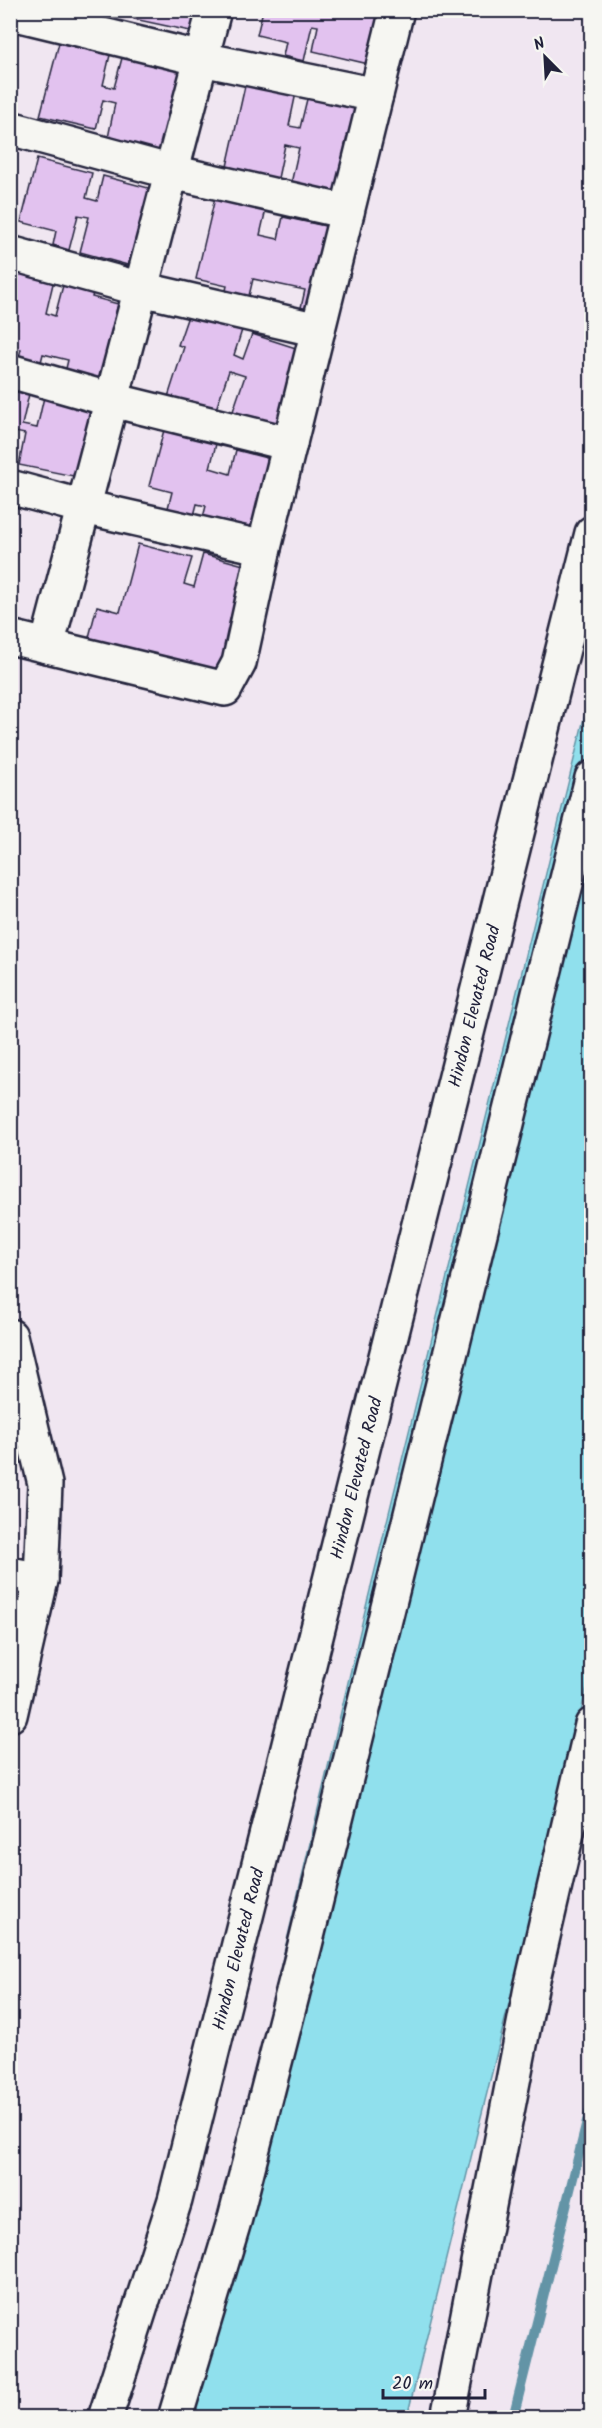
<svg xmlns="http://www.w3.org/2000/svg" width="602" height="2428" viewBox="0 0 602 2428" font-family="Kalam,sans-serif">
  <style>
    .water { fill: #90e0ed; stroke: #6494a6; stroke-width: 1.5 }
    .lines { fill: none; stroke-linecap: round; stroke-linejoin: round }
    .stream { stroke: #6494a6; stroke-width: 10 }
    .building { fill: #e2c2ef; stroke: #22223b; stroke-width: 1.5 }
    .minor-casing { stroke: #22223b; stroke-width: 38 }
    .tertiary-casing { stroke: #22223b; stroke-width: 38 }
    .motorway-casing { stroke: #22223b; stroke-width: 38 }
    .minor { stroke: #f6f6f2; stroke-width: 33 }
    .tertiary { stroke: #f6f6f2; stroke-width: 33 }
    .motorway { stroke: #f6f6f2; stroke-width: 33 }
    .labels { text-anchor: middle; stroke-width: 4.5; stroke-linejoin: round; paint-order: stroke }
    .street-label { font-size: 18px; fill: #22223b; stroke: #f6f6f2 }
  </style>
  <rect width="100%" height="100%" fill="#f0e6f1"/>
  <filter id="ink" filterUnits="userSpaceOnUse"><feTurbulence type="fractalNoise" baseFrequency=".0167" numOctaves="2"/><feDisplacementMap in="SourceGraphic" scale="12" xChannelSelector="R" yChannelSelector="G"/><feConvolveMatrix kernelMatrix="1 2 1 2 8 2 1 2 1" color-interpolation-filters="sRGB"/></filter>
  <g filter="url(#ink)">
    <path class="water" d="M 591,690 L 591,1671 L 407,2417 L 174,2418 L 363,1619 Z"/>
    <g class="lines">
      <path class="stream" d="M 513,2418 L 592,2102"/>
    </g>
    <g class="building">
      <path d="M 97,10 L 125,10 L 123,16 Z"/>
      <path d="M 136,10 L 200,10 L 195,32 L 134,19 Z"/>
      <path d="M 263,10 L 330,10 L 336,13 L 337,10 L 390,10 L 377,66 L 313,51 L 318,26 L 312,25 L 304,61 L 283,56 L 286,42 L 257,35 Z"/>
      <path d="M 59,43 L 110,55 L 103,85 L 114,88 L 122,58 L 136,61 L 140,46 L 196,59 L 160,156 L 107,143 L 115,103 L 103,100 L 96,129 L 40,116 Z"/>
      <path d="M 247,77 L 297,88 L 289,126 L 300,128 L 309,91 L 357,102 L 336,198 L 290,188 L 299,148 L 285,145 L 277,183 L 226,171 Z"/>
      <path d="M 37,159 L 92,173 L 86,198 L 97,201 L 103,176 L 156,190 L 135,267 L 80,252 L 89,217 L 78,215 L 69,250 L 53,245 L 56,231 L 21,222 Z"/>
      <path d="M 218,185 L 266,209 L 260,235 L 278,239 L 283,217 L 330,227 L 310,314 L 300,312 L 305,290 L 253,279 L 248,300 L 225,294 L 227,286 L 196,279 Z"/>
      <path d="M 10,260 L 56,271 L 46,313 L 55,316 L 66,274 L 96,281 L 92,297 L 118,304 L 98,385 L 64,377 L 68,360 L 43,354 L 39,370 L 17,365 L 21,349 L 10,346 Z"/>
      <path d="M 189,313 L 242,330 L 234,355 L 243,359 L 252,334 L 302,350 L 274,432 L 231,417 L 245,376 L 229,371 L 215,412 L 168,397 L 184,347 L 178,345 Z"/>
      <path d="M 10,391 L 29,394 L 22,425 L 37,428 L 44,397 L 105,400 L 83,478 L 19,465 L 25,434 L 10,431 Z"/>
      <path d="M 164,430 L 216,444 L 210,468 L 230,474 L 236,450 L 282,462 L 261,541 L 201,525 L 206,506 L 197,504 L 192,523 L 166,516 L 172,492 L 149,486 Z"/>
      <path d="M 138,544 L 192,558 L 184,584 L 194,587 L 203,554 L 251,567 L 221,684 L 86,649 L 97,606 L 120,612 Z"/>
    </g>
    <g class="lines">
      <defs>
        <g id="minor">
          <path d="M 12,13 L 202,59 L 376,95"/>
          <path d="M 10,128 L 172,172 L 347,212"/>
          <path d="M 10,253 L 141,289 L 318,330"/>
          <path d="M 10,371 L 112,400 L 290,444"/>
          <path d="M 10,487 L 84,507 L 264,548"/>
          <path d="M 10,637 L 225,689 L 239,663 L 264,548 L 397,10"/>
          <path d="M 47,646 L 214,10"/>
          <path d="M 10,1336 L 45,1484 L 41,1580 L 10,1715"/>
          <path d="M 10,1574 L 41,1580"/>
        </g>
        <path id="tertiary" d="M 448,2418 L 531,1988 L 592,1725"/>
        <g id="motorway">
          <path d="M 105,2418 L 175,2200 L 592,533"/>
          <path d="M 175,2418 L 235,2218 L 305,1945 L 592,778"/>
        </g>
      </defs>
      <use href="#minor" class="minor-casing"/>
      <use href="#tertiary" class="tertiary-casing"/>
      <use href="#motorway" class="motorway-casing"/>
      <use href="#minor" class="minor"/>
      <use href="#tertiary" class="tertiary"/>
      <use href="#motorway" class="motorway"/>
    </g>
  </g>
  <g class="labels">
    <g class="street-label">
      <text transform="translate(474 1006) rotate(-76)" y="6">Hindon Elevated Road</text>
      <text transform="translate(356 1478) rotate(-76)" y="6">Hindon Elevated Road</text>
      <text transform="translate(238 1949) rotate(-76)" y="6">Hindon Elevated Road</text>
    </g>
  </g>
  <rect width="602" height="2428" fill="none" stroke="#f6f6f2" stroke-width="36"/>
  <rect x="18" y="18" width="566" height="2392" fill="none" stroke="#22223b" stroke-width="2" filter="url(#ink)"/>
  <g transform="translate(545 57) rotate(336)" stroke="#f6f6f2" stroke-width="4.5" paint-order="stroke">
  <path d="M0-4.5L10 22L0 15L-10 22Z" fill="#22223b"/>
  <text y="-9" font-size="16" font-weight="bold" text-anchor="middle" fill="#22223b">N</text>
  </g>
  <path d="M383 2389v9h102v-9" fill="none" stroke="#22223b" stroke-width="3"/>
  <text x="392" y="2389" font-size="18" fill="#22223b" stroke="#f6f6f2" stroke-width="4.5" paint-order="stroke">20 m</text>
</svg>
